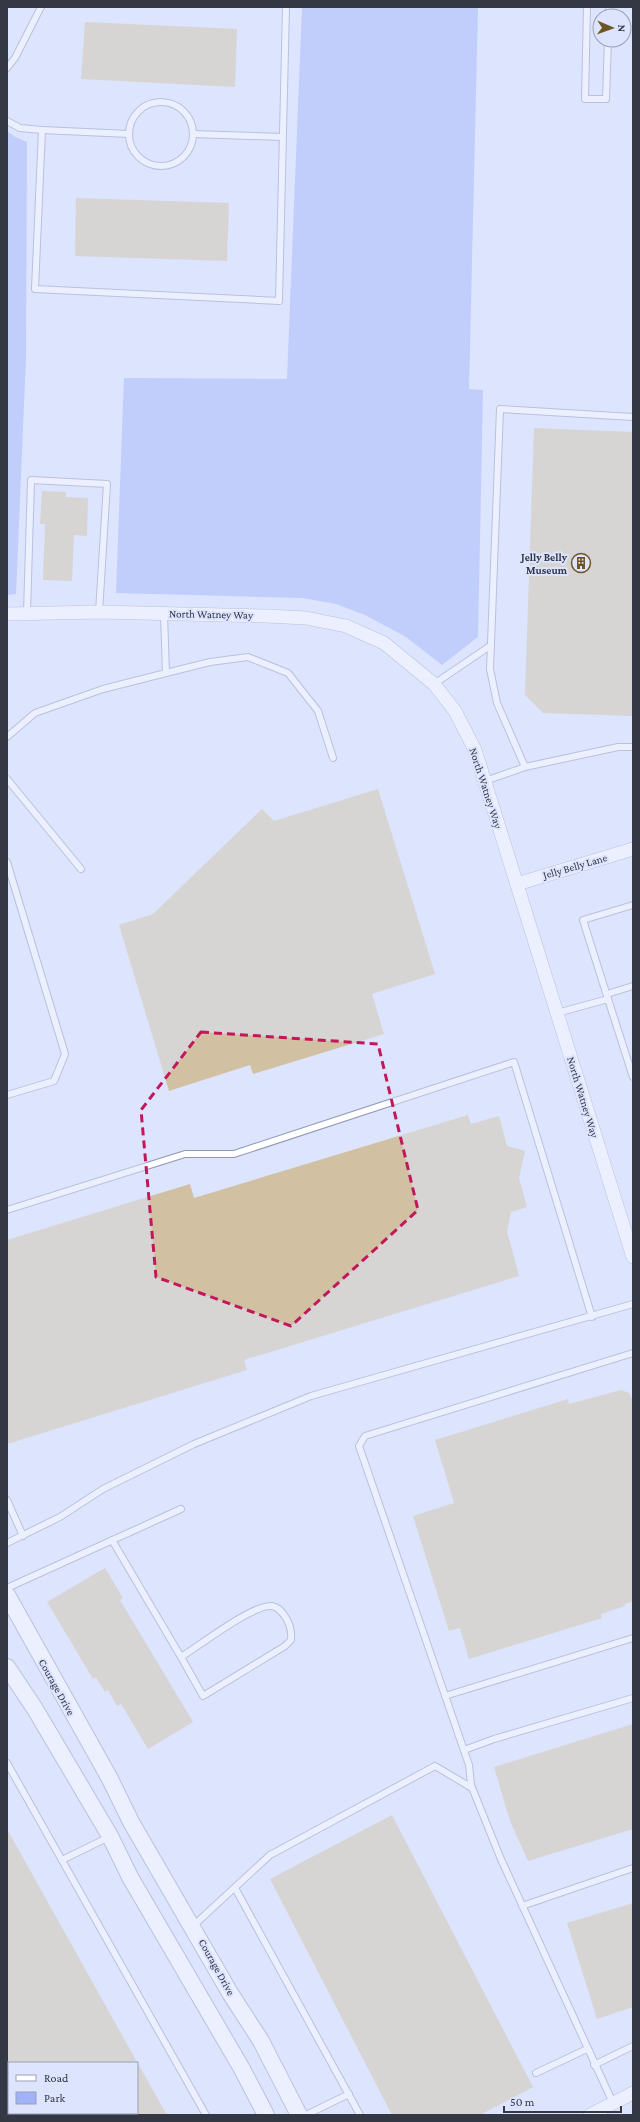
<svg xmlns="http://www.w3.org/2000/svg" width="640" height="2122" viewBox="0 0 640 2122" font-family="'Crimson Pro',serif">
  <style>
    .green { fill: #a0b3f9 }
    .building { fill: #d1c1a2 }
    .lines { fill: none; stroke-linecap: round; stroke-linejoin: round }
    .service-casing { stroke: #8e97b4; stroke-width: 8 }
    .minor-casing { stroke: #8e97b4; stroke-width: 14 }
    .tertiary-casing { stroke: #8e97b4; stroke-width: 18 }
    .service { stroke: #fff; stroke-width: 6 }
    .minor { stroke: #fff; stroke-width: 13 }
    .tertiary { stroke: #fff; stroke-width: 16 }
    .marked { fill: none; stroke: #c2185b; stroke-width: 3; stroke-dasharray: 8 5; stroke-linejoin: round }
    .labels { text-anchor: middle; stroke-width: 4; stroke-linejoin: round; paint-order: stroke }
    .poi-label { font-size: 11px; font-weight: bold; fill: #343744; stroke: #dce4fe; text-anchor: end }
    .street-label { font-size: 11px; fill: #343744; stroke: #dce4fe }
  </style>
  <rect width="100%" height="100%" fill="#dce4fe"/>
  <g class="green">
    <path d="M 302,7 L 478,7 L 469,389 L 483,390 L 478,637 L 442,665 L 406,637 L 365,615 L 336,604 L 303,598 L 116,593 L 124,378 L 287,379 Z"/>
    <path d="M 7,131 L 15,137 L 27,142 L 26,358 L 16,594 L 7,595 Z"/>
  </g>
  <g class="building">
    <path d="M 85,22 L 237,29 L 235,87 L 81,79 Z"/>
    <path d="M 76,198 L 229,203 L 227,261 L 75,256 Z"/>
    <path d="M 534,428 L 633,432 L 633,716 L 543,713 L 525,695 Z"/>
    <path d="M 42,491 L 66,492 L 66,497 L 88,498 L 87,536 L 74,535 L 72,581 L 43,580 L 45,524 L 40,524 Z"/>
    <path d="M 378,789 L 435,974 L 372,994 L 384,1034 L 253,1074 L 250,1065 L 169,1091 L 119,925 L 153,914 L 262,809 L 274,821 Z"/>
    <path d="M 468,1115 L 471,1124 L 499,1116 L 507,1146 L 525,1151 L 519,1178 L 527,1207 L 511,1212 L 507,1231 L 519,1276 L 244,1360 L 247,1370 L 7,1444 L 7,1240 L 190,1184 L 194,1198 Z"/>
    <path d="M 621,1390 L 629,1393 L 633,1401 L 633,1601 L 625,1604 L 625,1606 L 601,1614 L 602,1618 L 469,1659 L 460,1628 L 449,1631 L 413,1516 L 454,1503 L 435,1440 L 568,1399 L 569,1404 Z"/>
    <path d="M 105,1568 L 123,1598 L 120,1600 L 193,1722 L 148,1749 L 121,1704 L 117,1706 L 108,1690 L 105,1692 L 96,1677 L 93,1679 L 47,1602 Z"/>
    <path d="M 633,1724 L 633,1829 L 528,1861 L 510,1821 L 494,1767 Z"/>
    <path d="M 392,1815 L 533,2087 L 480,2115 L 392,2115 L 270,1879 Z"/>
    <path d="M 7,1829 L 137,2062 L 167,2115 L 137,2115 L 137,2063 L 7,2063 Z"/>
    <path d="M 633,1903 L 633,2007 L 597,2019 L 567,1923 Z"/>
  </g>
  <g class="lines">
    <defs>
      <g id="service">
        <path d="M 587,7 L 585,99 L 606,99 L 608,40"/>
        <path d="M 609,16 L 609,7"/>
        <path d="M 7,68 L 15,58 L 41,7"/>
        <circle cx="161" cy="134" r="32"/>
        <path d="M 7,121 L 20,128 L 42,130 L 129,134"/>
        <path d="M 42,130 L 35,289 L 279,301 L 286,7"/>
        <path d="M 193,134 L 282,137"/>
        <path d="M 27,613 L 31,480 L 107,484 L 99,612"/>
        <path d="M 166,673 L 210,662 L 248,657 L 288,673 L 318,711 L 333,758"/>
        <path d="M 434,684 L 490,646"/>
        <path d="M 7,737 L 35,713 L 103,689 L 166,673 L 164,614"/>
        <path d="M 525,767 L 497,703 L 490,669 L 500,409 L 633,417"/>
        <path d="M 7,779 L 81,869"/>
        <path d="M 485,781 L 525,767 L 618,747 L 633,747"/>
        <path d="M 7,862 L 65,1054 L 54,1081 L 7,1095"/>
        <path d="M 607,994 L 633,986"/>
        <path d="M 608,999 L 583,920 L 633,905"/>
        <path d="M 557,1013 L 608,999 L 633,1077"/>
        <path d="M 7,1210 L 185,1154 L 234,1154 L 514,1062 L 592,1317"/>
        <path d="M 7,1500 L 23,1536"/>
        <path d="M 112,1540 L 181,1657 C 199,1646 253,1604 272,1606 C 278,1607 281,1611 284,1615 C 290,1623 292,1630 291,1640 L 285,1646 L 203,1696 L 181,1657"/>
        <path d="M 7,1543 L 60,1517 L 103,1489 L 194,1444 L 311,1396 L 633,1304"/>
        <path d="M 7,1588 L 181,1509"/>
        <path d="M 445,1696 L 633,1638"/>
        <path d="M 464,1750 L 494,1739 L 633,1698"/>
        <path d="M 7,1763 L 206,2115"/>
        <path d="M 62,1860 L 109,1837"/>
        <path d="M 235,1888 L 360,2115"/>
        <path d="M 522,1906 L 633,1868"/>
        <path d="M 193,1926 L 270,1855 L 435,1766 L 472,1788"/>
        <path d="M 594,2065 L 633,2046"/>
        <path d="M 536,2073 L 587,2049"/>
        <path d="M 613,2103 L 500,1857 L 471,1785 L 469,1765 L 359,1446 L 365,1436 L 633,1353"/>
        <path d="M 306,2115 L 349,2094"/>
      </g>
      <g id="minor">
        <path d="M 7,614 L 99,612 L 267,616 L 306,618 L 346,626 L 384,643 L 434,684 L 455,711 L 475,750 L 633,1257"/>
        <path d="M 517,884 L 633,849"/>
        <path d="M 590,2115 L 633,2093"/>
      </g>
      <g id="tertiary">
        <path d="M 7,1595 L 110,1779 L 131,1822 L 230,1993 L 261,2041 L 299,2115"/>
        <path d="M 7,1667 L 35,1709 L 110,1836 L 130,1877 L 242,2069 L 266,2115"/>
      </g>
    </defs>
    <use href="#service" class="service-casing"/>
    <use href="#minor" class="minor-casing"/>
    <use href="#tertiary" class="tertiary-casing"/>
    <use href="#service" class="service"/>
    <use href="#minor" class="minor"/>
    <use href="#tertiary" class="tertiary"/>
  </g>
  <path d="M0 0H640V2122H0ZM 201,1032 L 378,1044 L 418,1210 L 291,1326 L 156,1277 L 141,1110 Z" fill="#dce4fe" fill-opacity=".55" fill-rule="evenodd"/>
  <path class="marked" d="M 201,1032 L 378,1044 L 418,1210 L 291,1326 L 156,1277 L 141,1110 Z"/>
  <defs>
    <symbol id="building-ring" viewBox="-11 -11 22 22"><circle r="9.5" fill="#dce4fe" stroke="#6d5626" stroke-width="1.5"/><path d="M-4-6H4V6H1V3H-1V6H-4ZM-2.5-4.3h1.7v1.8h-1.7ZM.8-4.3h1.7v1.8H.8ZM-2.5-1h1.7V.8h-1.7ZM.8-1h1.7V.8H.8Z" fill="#6d5626"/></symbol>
  </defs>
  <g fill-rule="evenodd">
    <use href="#building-ring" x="570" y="552" width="22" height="22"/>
  </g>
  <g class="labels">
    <g class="poi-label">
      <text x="567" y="561">Jelly Belly<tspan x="567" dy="13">Museum</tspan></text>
    </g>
    <g class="street-label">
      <text transform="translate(211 614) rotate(1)" y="4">North Watney Way</text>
      <text transform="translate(486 788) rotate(72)" y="4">North Watney Way</text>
      <text transform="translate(575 866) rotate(-16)" y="4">Jelly Belly Lane</text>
      <text transform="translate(583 1097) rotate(73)" y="4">North Watney Way</text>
      <text transform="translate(57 1687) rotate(61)" y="4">Courage Drive</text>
      <text transform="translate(217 1967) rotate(61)" y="4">Courage Drive</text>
    </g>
  </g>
  <rect width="640" height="2122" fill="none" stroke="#343744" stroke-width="16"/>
  <rect x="8" y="2062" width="130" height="52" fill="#dce4fe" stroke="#999fb4"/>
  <rect x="16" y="2075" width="20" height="6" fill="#ffffff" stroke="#999fb4"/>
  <text x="44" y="2082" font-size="12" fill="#343744">Road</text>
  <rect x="16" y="2092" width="20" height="12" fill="#a0b3f9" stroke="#999fb4"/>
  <text x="44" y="2102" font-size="12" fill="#343744">Park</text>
  <g transform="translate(612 28) rotate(92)"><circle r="19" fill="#dce4fe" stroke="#999fb4"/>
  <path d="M0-3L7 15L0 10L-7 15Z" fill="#6d5626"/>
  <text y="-6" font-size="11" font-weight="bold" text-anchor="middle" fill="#343744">N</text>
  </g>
  <path d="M504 2106v6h117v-6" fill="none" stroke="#343744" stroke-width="2"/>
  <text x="510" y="2106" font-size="12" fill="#343744" stroke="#dce4fe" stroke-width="3" paint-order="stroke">50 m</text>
</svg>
